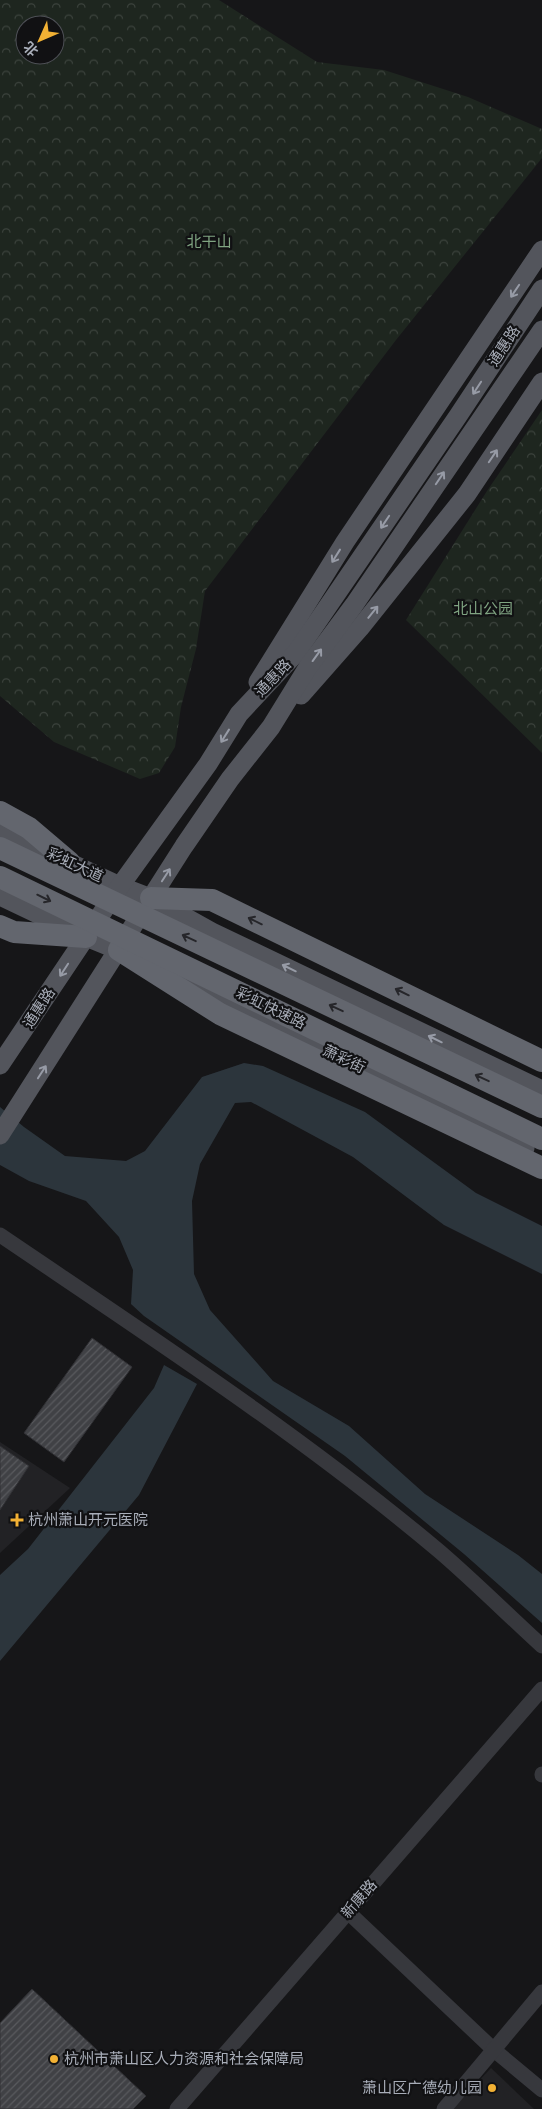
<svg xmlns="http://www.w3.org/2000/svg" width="542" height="2109" viewBox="0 0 542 2109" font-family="Barlow,'Noto Sans SC',sans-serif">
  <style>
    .built { fill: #222225 }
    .forest { fill: url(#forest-crowns); fill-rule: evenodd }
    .water { fill: #2c353c }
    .building { fill: url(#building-hatch); stroke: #303034 }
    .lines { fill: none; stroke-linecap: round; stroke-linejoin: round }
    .minor { stroke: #37383d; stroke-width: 15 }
    .major { stroke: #53555c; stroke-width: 19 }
    .highway { stroke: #63666e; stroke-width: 22 }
    .highway-bridge { stroke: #63666e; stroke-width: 22 }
    .oneway { stroke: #979ba6 }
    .oneway2 { stroke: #26262a }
    .poi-dot { fill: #f2b134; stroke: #111113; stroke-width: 2 }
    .labels { text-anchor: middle; stroke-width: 4.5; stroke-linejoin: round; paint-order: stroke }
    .park-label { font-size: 15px; fill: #7fa381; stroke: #111113 }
    .street-label { font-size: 15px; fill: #a8adb8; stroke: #111113 }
    .poi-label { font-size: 15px; fill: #a8adb8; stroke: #111113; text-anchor: start }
  </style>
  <defs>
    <pattern id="forest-crowns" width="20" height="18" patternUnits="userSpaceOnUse" patternTransform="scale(1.25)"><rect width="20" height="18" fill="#1e261f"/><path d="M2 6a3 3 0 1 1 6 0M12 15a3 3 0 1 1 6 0" fill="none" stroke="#3c433d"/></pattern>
    <pattern id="building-hatch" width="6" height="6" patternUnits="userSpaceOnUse" patternTransform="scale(1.25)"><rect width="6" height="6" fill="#404145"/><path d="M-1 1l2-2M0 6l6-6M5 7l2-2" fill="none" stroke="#595a5e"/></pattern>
  </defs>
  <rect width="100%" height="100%" fill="#161618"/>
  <g class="built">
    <path d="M 0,1442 L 70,1488 L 0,1553 Z"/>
    <path d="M 491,2068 L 534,2109 L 452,2109 Z"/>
  </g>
  <g class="forest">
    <path d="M 0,0 L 219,0 L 317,62 L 384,70 L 468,97 L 542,129 L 542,158 L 396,340 L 205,591 L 196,649 L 181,707 L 175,747 L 159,773 L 140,779 L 54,742 L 0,696 ZM 25,25 L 55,25 L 55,55 L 25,55 Z"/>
    <path d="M 542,410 L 542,753 L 406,620 L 487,491 Z"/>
  </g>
  <g class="water">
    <path d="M 244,1063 L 263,1066 L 365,1112 L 476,1193 L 542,1226 L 542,1274 L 444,1225 L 353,1157 L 251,1102 L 235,1103 L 200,1164 L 192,1201 L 194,1274 L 210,1310 L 273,1381 L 349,1426 L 425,1494 L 518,1555 L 542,1574 L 542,1623 L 464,1554 L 345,1456 L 144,1316 L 131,1304 L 133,1270 L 119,1237 L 86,1201 L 29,1181 L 0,1165 L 0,1107 L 24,1127 L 65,1156 L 126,1161 L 145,1151 L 202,1077 Z"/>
    <path d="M 164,1365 L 197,1384 L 139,1495 L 0,1661 L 0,1575 L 28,1549 L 154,1388 Z"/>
  </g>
  <g class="building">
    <path d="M 92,1338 L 132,1367 L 64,1462 L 24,1433 Z"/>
    <path d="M 0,1446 L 29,1466 L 0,1510 Z"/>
    <path d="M 32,1989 L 146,2096 L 133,2109 L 0,2109 L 0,2023 Z"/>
  </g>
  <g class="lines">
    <g class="minor">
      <path d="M 0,1235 C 149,1336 301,1435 439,1551 C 474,1581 508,1615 542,1646"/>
      <path d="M 542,1774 L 542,1775"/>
      <path d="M 348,1912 L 494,2050 L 542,2090"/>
      <path d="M 177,2109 L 542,1689"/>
      <path d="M 444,2109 L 542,1992"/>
    </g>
    <g class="major">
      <path d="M 258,682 L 345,542 L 542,250"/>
      <path d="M 301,695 L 360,628 L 467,494 L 542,382"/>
      <path d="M 0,830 L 120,886 L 151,898 L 212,932 L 542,1090"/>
      <path d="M 0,896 L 86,937 L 130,955"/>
      <path d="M 186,982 L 525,1148"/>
      <path d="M 0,1065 L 120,886 L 208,764 L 239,714 L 296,653 L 458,416 L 542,289"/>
      <path d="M 0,1135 L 184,846 L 230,779 L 271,727 L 308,667 L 354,605 L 542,330"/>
    </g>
    <g class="highway">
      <path d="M 0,812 L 29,828 L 69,862"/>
      <path d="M 151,898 L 212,900 L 542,1061"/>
      <path d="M 0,926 L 14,932 L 86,937"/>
      <path d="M 119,950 L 220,1014 L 542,1168"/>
    </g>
    <g class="highway-bridge">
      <path d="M 0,848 L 542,1107"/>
      <path d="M 0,877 L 542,1139"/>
    </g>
  </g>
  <defs><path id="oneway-shaft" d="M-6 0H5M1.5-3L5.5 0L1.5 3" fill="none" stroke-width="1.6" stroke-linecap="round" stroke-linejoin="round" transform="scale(1.25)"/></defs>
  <g class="oneway">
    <use href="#oneway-shaft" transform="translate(515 291) rotate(124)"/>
    <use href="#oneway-shaft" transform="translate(477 388) rotate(123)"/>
    <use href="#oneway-shaft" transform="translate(493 456) rotate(-56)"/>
    <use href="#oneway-shaft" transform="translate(440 478) rotate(-56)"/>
    <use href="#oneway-shaft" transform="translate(385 522) rotate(124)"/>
    <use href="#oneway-shaft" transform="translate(336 556) rotate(122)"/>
    <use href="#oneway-shaft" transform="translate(373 612) rotate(-51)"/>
    <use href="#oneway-shaft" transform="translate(317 655) rotate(-54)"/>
    <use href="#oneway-shaft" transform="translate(225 736) rotate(122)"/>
    <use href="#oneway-shaft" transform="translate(166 875) rotate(-57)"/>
    <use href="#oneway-shaft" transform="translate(289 968) rotate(-154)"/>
    <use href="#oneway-shaft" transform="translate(64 970) rotate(123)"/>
    <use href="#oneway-shaft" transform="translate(435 1039) rotate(-154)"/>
    <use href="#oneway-shaft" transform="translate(42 1072) rotate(-57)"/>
  </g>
  <g class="oneway2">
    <use href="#oneway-shaft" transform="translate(44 898) rotate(26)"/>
    <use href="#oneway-shaft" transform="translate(255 921) rotate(-154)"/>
    <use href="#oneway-shaft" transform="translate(189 938) rotate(-155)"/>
    <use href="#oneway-shaft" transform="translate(402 992) rotate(-154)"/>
    <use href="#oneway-shaft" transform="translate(336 1008) rotate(-155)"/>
    <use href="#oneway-shaft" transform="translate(482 1078) rotate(-155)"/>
  </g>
  <g class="poi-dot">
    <path d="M14.5 1512.5h5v5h5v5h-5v5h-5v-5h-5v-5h5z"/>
    <circle cx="54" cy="2059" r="5"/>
    <circle cx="492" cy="2088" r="5"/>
  </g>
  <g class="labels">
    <g class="park-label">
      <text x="209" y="247">北干山</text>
      <text x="483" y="614">北山公园</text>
    </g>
    <g class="street-label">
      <text transform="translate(504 346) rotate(-57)" y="5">通惠路</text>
      <text transform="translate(273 678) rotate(-47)" y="5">通惠路</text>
      <text transform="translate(75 865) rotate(25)" y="5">彩虹大道</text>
      <text transform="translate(39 1008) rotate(-57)" y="5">通惠路</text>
      <text transform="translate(271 1008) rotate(26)" y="5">彩虹快速路</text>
      <text transform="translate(344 1059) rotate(26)" y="5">萧彩街</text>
      <text transform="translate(359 1899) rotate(-49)" y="5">新康路</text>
    </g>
    <g class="poi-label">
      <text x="28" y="1525">杭州萧山开元医院</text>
      <text x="64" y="2064">杭州市萧山区人力资源和社会保障局</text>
      <text x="482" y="2093" text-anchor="end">萧山区广德幼儿园</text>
    </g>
  </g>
  <g transform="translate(40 40) rotate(225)"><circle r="24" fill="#111113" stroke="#4d4f55"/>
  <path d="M0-4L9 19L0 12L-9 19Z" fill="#f2b134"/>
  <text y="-8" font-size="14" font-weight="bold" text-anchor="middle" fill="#a8adb8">北</text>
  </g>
</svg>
